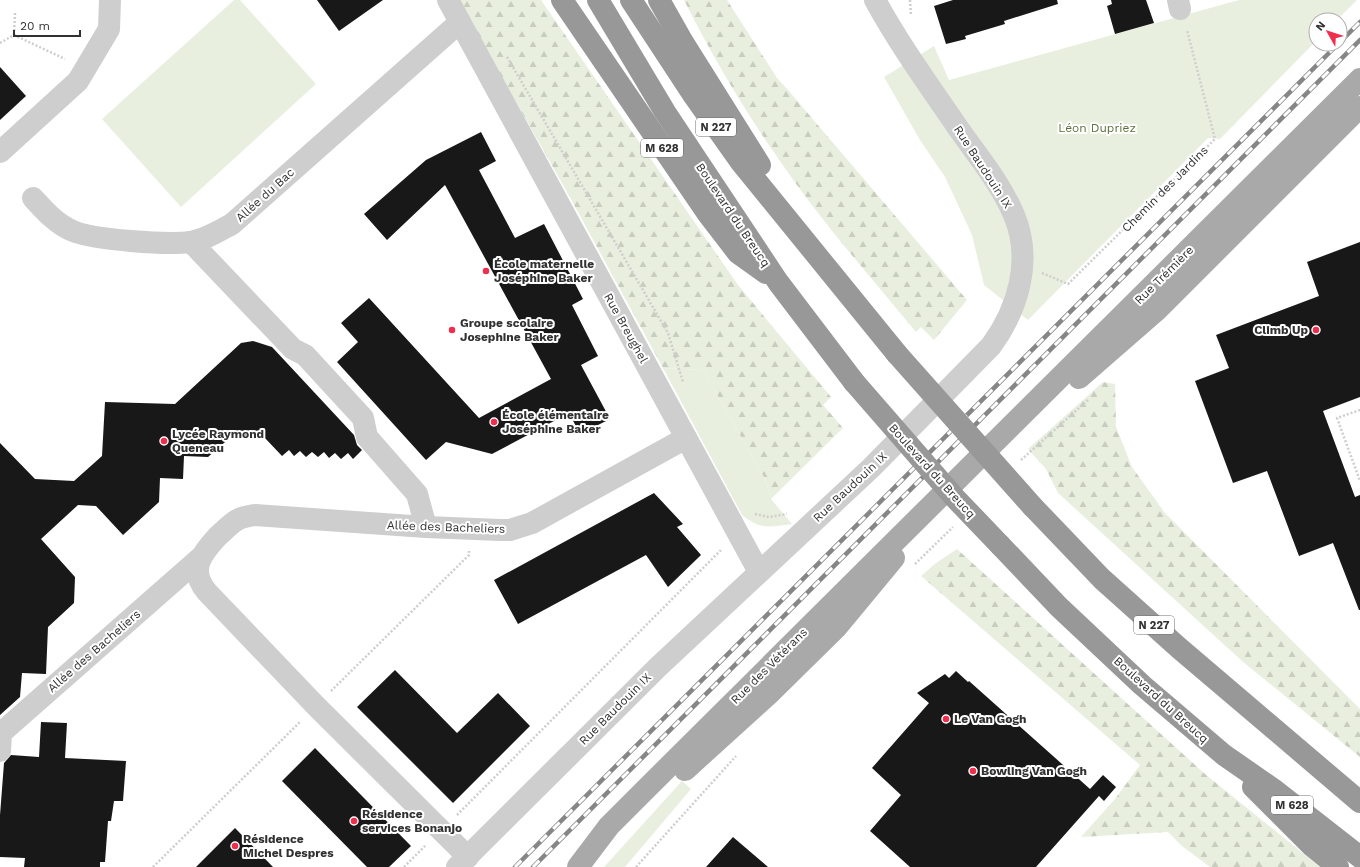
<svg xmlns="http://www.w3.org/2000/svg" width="1360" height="867" viewBox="0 0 1360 867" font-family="'Work Sans',sans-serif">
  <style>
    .green { fill: #e9efdf }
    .forest { fill: url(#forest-firs) }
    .building { fill: #181818 }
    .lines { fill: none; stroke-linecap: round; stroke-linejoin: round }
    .path { stroke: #cecece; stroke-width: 2.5; stroke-dasharray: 2 2; stroke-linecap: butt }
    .minor { stroke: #cecece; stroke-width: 22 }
    .major { stroke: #a9a9a9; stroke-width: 22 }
    .highway { stroke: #989898; stroke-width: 22 }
    .rail-casing { stroke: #868686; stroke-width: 4.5 }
    .rail { stroke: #fff; stroke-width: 3; stroke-dasharray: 9; stroke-linecap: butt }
    .highway-bridge { stroke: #989898; stroke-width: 22 }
    .poi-dot { fill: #ef2d4c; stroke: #fff; stroke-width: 1.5 }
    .labels { text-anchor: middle; stroke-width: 4; stroke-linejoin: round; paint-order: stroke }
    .shield { fill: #fff; stroke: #6f6f6f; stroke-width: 1 }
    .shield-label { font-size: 11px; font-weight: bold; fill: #313131 }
    .park-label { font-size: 12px; fill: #59703b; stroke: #fff }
    .street-label { font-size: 12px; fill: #313131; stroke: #fff }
    .poi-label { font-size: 12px; font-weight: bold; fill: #313131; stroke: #fff; text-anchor: start }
  </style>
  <defs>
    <pattern id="forest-firs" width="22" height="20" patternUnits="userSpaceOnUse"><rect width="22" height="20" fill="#e9efdf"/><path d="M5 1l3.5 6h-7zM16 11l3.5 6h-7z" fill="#c8cdc0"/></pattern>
  </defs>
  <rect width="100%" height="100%" fill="#fff"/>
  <g class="green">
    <path d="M 234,0 L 240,0 L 316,84 L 181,207 L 102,119 Z"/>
    <path d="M 1239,0 L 1357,0 L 1337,20 L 1316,20 L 1316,41 L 1220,139 L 1208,138 L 1028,320 L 984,285 L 972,235 L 945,177 L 920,140 L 884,77 L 934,46 L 949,80 Z"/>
    <path d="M 663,368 L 703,370 L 765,479 L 771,499 L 792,524 C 769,527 761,530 742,515 Z"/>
    <path d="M 682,781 L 691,789 L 625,867 L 604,867 Z"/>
  </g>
  <g class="forest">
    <path d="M 458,0 L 541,0 L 738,285 L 831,397 L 823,405 L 843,428 L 771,499 L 765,479 L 703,370 L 663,368 L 567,192 Z"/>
    <path d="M 684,0 L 727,0 L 777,78 L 788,90 L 967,300 L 934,340 L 921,327 L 916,332 C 867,273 816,215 773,151 C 740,103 710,52 684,0 Z"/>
    <path d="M 1103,382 L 1115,384 L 1116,427 L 1132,467 L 1165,513 L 1360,709 L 1360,757 L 1242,661 L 1058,493 L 1046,469 L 1028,449 Z"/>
    <path d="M 957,549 L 1205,774 L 1320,867 L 1210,867 L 1182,846 L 1168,832 L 1081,837 L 1115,799 L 1140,765 L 921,576 L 936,563 Z"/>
  </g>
  <g class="building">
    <path d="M 317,0 L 383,0 L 339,31 Z"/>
    <path d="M 953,0 L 1057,0 L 1058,4 L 1004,21 L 1005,24 L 965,36 L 966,39 L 946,44 L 934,6 Z"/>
    <path d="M 1111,0 L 1146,0 L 1154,23 L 1115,34 L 1107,6 L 1112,4 Z"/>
    <path d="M 0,67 L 26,96 L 0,120 Z"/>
    <path d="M 481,132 L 496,161 L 479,170 L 515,238 L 544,224 L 583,299 L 572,305 L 598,356 L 581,365 L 610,419 L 580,434 L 569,413 L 492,454 L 446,442 L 426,460 L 337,362 L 358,342 L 341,323 L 369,298 L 479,418 L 551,379 L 445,185 L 387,240 L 364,214 L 426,160 Z"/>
    <path d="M 1360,242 L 1360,397 L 1323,411 L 1355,497 L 1360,495 L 1360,610 L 1359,610 L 1333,543 L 1299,556 L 1267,471 L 1233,483 L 1195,381 L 1229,368 L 1216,335 L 1319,296 L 1307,262 Z"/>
    <path d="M 253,341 L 272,347 L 354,435 L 357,445 L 362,450 L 353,459 L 348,453 L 341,459 L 335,453 L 329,458 L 324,452 L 318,457 L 312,452 L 306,457 L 300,451 L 294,456 L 289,450 L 282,456 L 264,437 L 233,435 L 208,457 L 184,456 L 183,479 L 160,478 L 159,502 L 123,535 L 96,506 L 78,505 L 41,539 L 75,577 L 74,603 L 48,627 L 46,674 L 22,673 L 20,697 L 0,715 L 0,443 L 35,479 L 74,481 L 102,456 L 105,402 L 175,404 L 241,343 Z"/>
    <path d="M 654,493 L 683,524 L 677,527 L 701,555 L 668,587 L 646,555 L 518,624 L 494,580 Z"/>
    <path d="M 395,670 L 457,733 L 498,693 L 530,726 L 453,803 L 357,707 Z"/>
    <path d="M 956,671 L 968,682 L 969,681 L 1090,789 L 1103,775 L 1116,787 L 1104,801 L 1099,796 L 1036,867 L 910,867 L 870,831 L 901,795 L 872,768 L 929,703 L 917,693 L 945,674 L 949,678 Z"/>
    <path d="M 41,722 L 67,723 L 65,758 L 126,761 L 123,801 L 114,801 L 111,821 L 108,821 L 105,862 L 100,862 L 100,867 L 24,867 L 25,858 L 0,857 L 0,815 L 4,763 L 11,755 L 39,757 Z"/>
    <path d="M 315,748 L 411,846 L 389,867 L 367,867 L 282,781 Z"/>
    <path d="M 235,828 L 273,867 L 196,867 Z"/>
    <path d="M 733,837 L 768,867 L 706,867 Z"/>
  </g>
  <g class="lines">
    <g class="path">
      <path d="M 910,0 L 911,15"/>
      <path d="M 14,35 L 15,13"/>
      <path d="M 0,43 L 14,35 L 65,59"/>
      <path d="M 507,57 L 668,333 L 683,382"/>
      <path d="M 1042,273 L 1068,284 L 1215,139 L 1187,30"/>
      <path d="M 1360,410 L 1337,418 L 1360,481"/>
      <path d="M 1021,460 L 1089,399"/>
      <path d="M 755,514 L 769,517 L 787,514"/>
      <path d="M 915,564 L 953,527"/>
      <path d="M 331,691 L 469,555 L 469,551"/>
      <path d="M 457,815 L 722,549"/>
      <path d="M 153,867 L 301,721"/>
      <path d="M 404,867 L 426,845"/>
      <path d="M 636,867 L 736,756"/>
    </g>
    <g class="minor">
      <path d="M 448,0 L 759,572"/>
      <path d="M 1178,0 L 1180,9"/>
      <path d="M 0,152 L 78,81 L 109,29 L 110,0"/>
      <path d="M 33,198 C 44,210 57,225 73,231 C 94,240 167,245 190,242 C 205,240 219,231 232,224 L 460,22"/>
      <path d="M 191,242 L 293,349 L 305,355 L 363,418 L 367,437 L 417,494 L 426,527"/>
      <path d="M 0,751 L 1,733 L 200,558"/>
      <path d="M 468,857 L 316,706 L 207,592 C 188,570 202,553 218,536 C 224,531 230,524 237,520 C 242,517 249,516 255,515 L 426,527 L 500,530 L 510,530 L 532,523 L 686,438"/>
      <path d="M 457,867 L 658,667 L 871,468 L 991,346 C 1018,309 1033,260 1014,215 C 1000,182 976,154 956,125 C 928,84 899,44 875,0"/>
    </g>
    <g class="major">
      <path d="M 1079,378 L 1157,310 L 1360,107"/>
      <path d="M 685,770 L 771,692 L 836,628 L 894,558"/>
      <path d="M 578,867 L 609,826 L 650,785 L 1360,79"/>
    </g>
    <g class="highway">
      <path d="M 562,0 L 708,214 L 738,253 L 766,273"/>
      <path d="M 598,0 L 665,112 L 778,282 L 854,382"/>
      <path d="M 631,0 L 694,96 L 740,161 L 897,354"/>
      <path d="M 659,0 L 681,39 L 760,165"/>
      <path d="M 1033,507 L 1102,579 L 1179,648 L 1360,802"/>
      <path d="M 1000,545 L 1059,607 L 1142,685 L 1224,755 L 1273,789 L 1360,857"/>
      <path d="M 1253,787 L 1312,846 L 1338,867"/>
    </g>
    <defs>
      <g id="rail">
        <path d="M 1340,42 L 1360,22"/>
        <path d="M 515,867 L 1338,44"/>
        <path d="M 533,867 L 1360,40"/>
      </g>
    </defs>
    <use href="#rail" class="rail-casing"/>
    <use href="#rail" class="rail"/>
    <g class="highway-bridge">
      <path d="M 897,354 L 1033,507"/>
      <path d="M 854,382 L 955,498 L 1000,545"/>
    </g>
  </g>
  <g class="poi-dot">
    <circle cx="486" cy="271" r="4"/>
    <circle cx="452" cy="330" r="4"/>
    <circle cx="1316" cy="330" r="4"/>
    <circle cx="494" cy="422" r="4"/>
    <circle cx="164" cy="441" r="4"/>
    <circle cx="946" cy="719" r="4"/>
    <circle cx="973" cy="771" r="4"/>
    <circle cx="354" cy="821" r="4"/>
    <circle cx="235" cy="846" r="4"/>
  </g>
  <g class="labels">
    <g class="shield">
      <rect x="696" y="118" width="40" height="18" rx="3"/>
      <rect x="641" y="139" width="42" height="18" rx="3"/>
      <rect x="1134" y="616" width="40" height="18" rx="3"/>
      <rect x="1271" y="796" width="42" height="18" rx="3"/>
    </g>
    <g class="shield-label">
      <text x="716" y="131">N 227</text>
      <text x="662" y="152">M 628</text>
      <text x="1154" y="629">N 227</text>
      <text x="1292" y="809">M 628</text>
    </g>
    <g class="park-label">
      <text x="1097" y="132">Léon Dupriez</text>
    </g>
    <g class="street-label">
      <text transform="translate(983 167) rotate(57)" y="4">Rue Baudouin IX</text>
      <text transform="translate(1165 189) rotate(-45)" y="4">Chemin des Jardins</text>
      <text transform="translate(265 195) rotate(-42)" y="4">Allée du Bac</text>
      <text transform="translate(733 215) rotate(56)" y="4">Boulevard du Breucq</text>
      <text transform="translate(1164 275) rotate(-45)" y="4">Rue Trémière</text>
      <text transform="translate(626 328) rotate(61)" y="4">Rue Breughel</text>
      <text transform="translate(932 471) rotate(48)" y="4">Boulevard du Breucq</text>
      <text transform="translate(850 487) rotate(-43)" y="4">Rue Baudouin IX</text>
      <text transform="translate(446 527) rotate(2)" y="4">Allée des Bacheliers</text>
      <text transform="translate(94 651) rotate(-41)" y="4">Allée des Bacheliers</text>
      <text transform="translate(769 666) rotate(-45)" y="4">Rue des Vétérans</text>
      <text transform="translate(1161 700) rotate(42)" y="4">Boulevard du Breucq</text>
      <text transform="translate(615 709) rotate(-45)" y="4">Rue Baudouin IX</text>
    </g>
    <g class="poi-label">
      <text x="494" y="268">École maternelle<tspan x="494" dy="14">Joséphine Baker</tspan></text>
      <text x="460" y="327">Groupe scolaire<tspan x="460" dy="14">Josephine Baker</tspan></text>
      <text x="1308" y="334" text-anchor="end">Climb Up</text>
      <text x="502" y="419">École élémentaire<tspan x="502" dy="14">Joséphine Baker</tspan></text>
      <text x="172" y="438">Lycée Raymond<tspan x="172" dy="14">Queneau</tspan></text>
      <text x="954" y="723">Le Van Gogh</text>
      <text x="981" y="775">Bowling Van Gogh</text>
      <text x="362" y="818">Résidence<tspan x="362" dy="14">services Bonanjo</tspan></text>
      <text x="243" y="843">Résidence<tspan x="243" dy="14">Michel Despres</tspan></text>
    </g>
  </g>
  <g transform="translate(1328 32) rotate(309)"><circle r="19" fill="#ffffff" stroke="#adadad"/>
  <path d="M0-3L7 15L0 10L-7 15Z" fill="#ef2d4c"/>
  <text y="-6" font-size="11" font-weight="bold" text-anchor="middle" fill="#313131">N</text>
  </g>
  <path d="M14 30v6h66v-6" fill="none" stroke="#313131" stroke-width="2"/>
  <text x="20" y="30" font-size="12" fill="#313131" stroke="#ffffff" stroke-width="3" paint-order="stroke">20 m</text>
</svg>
